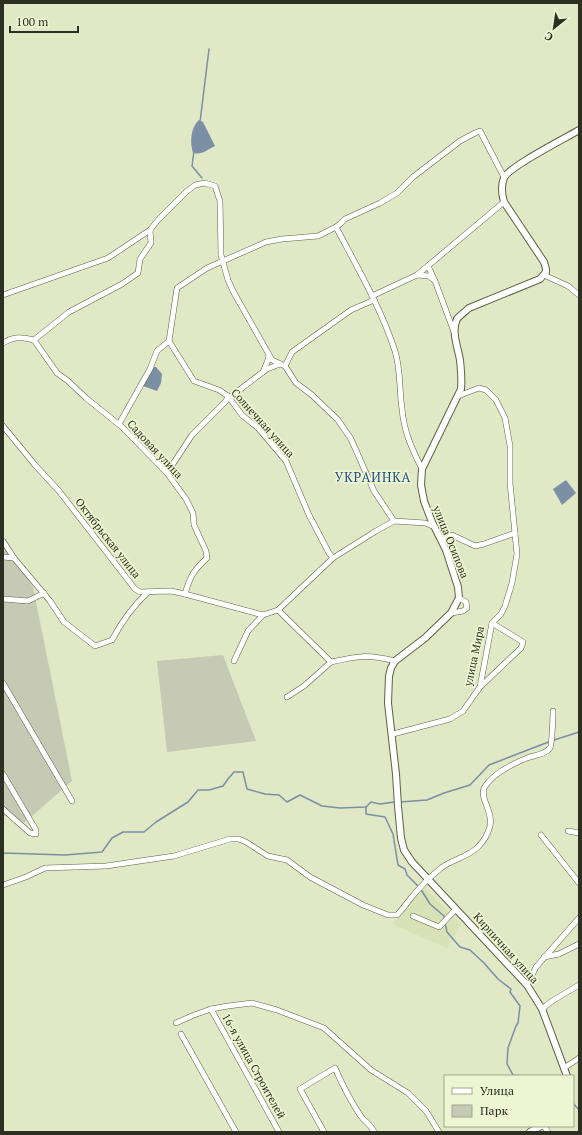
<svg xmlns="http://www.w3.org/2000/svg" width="582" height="1135" viewBox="0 0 582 1135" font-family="'PT Serif',serif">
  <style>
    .built { fill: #d9e1b6 }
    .green { fill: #c6cab5 }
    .water { fill: #7b8fa5 }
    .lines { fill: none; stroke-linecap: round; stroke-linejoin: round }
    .stream { stroke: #7b8fa5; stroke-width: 1.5 }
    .minor-casing { stroke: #5d6243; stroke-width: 6 }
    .major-casing { stroke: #5d6243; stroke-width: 8 }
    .minor { stroke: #fff; stroke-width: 5 }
    .major { stroke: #fff; stroke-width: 6 }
    .labels { text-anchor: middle; stroke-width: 3.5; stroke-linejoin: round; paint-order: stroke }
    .street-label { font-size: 11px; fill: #2d2f22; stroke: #eef5d2 }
    .quarter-label { font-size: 13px; letter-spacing: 1px; fill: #1f5083; stroke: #eef5d2 }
  </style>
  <rect width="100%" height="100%" fill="#e1e8c5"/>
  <path class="built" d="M 425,888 L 461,924 L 447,948 L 392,924 Z"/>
  <g class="green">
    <path d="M 3,541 L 33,587 L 72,781 L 24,823 L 3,815 Z"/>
    <path d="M 223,655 L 256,741 L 167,752 L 157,661 Z"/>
  </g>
  <g class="water">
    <path d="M 199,120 L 203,122 L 215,146 C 207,150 202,155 193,153 C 190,143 190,128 199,120 Z"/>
    <path d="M 154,367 L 156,367 L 162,374 L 161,383 L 157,391 L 143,386 L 144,383 Z"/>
    <path d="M 566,480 L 576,493 L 562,505 L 553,489 Z"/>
  </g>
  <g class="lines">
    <g class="stream">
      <path d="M 200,122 L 209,49"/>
      <path d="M 194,151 L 192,166 L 202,178"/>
      <path d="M 400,802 L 427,800 L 444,793 L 470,785 L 489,765 L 551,741 L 579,732"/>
      <path d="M 366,807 L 366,814 L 385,817 L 393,834 L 398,865 L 405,869 L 407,875 L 420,888 L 430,904 L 444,916 L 445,920"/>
      <path d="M 3,853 L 65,855 L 102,852 L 112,838 L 123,832 L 144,832 L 156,822 L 188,802 L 198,790 L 209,790 L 223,786 L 228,779 L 234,772 L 243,772 L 247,789 L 265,794 L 279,795 L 287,802 L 300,795 L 322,806 L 340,808 L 366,807 L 371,802 L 380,804 L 394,802"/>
      <path d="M 445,923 L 447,932 L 460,947 L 470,950 L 484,963 L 498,979 L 511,989 L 510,992 L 520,1006 L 518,1023 L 516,1026 L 508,1048 L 507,1064 L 513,1075 L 525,1076"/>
      <path d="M 573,1103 L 579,1110"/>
    </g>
    <defs>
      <g id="minor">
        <path d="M 336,227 C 357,267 381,308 395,351 C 401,370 399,389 402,409 C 404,432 412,449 422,469"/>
        <path d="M 428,266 L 435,281 L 454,332"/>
        <path d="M 417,275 L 429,276 L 434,280"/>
        <path d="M 544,275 L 568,286 L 579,295"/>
        <path d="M 3,295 L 108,258 L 150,230"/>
        <path d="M 372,296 L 417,275 L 504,202"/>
        <path d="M 34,340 L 69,312 L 122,284 L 138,273 L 140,259 L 151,243 L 150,230 L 158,220 L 186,192 L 195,185 L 205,183 L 215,186 L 220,201 L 221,255 L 228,280 L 234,293 L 272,360 L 285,366 L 296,383 L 312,395 L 338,420 L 351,439 L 374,491 L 394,521"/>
        <path d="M 34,340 L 57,373 L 68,381 L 86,398 L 122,427 L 167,473 L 186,499 L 193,513 L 194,525 L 206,551 L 207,558 C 194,570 190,576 185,594"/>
        <path d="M 169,341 L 194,381 L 219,390 L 228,396 L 242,415 L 258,428 L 286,461 L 309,515 L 329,553 L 333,558"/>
        <path d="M 3,343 C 15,336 21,337 34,340"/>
        <path d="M 285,366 L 292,352 L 351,310 L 374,300"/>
        <path d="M 263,372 L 268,360 L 269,355"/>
        <path d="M 119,424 L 150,369 L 157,351 L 169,341 L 177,288 L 207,268 L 266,242 L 282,239 L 318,236 L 336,227 L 340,224 L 345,219 L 380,203 L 397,193 L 413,177 L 460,141 L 475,133 L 480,131 L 504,177"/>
        <path d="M 3,426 L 35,465 L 59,491 L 135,589 L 140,592 L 171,591 L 185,594 L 263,615 L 278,610 L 331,662 C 358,656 367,654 395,661"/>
        <path d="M 167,473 L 192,435 L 226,401 L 228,396 L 230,397 L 267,369 L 280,364"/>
        <path d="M 441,540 L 452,535 L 475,546 L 484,544 L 515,533"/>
        <path d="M 3,541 L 14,558 L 50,601 L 64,622 L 95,646 L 112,640 C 122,621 132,607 148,592"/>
        <path d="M 3,557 L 14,558"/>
        <path d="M 3,599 L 28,601 L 44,593"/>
        <path d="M 278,610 L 333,558 L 376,531 L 394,521 L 425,523 L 435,527"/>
        <path d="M 451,613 L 463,611 L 467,608 L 466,602 L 459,598"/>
        <path d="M 234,661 L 248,631 L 263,615"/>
        <path d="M 3,683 L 72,801"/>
        <path d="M 480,687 L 521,648 L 523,642 L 492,623"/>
        <path d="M 287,697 L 304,686 L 331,662"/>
        <path d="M 393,734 L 450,719 L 463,711 L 480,687 L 492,623 L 501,614 L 505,606 L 512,583 L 517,554 L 510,483 L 510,446 L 505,418 L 496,400 L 486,390 L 479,388 L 458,396"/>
        <path d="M 3,774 L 36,830 L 36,834 L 30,833 L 3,809"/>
        <path d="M 568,831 L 579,833"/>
        <path d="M 541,835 L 579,883"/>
        <path d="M 3,885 L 26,877 L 45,868 L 106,866 L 174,856 L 230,839 L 239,839 L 246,842 L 268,856 L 287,860 L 310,877 L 363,905 L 388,915 L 397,915 C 402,910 406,904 411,898 C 419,888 431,876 441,868 C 453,859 468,857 478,847 C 484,841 488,834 490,826 C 493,810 480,800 484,788 C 492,774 512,764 527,758 C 534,755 545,755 550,748 C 552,746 553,716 553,711"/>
        <path d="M 413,916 L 439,927 L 456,909"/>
        <path d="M 544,957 L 559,954 L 579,944"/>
        <path d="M 527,985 L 536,967 L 579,918"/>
        <path d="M 211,1009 L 279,1132"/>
        <path d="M 542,1009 L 552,1001 L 579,985"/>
        <path d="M 176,1023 L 194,1015 L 211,1009 L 228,1006 L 252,1003 L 277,1010 L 324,1028 L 371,1070 L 408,1093 L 426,1111 L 439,1132"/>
        <path d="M 181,1034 L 236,1132"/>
        <path d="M 564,1068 L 579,1058"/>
        <path d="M 544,1126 L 548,1132"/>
        <path d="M 324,1132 L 300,1089 L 335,1068 C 342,1084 350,1100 360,1115 C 365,1123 370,1122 374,1132"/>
      </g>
      <g id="major">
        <path d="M 567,1076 L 542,1009 L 527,985 L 412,862 L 404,850 L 401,838 L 398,806 L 396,774 L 388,703 L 389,676 L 391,668 L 395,661 L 425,638 L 451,613 L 459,598 L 458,587 L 446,550 L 432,522 L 424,501 L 421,485 L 422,469 L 461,389 C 462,379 461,370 460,360 C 458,348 451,331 457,319 C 460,315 465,312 469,308 L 540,279 L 546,272 L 546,269 L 544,262 L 504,202 C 502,195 501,185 504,178 C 508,167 566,138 579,130"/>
        <path d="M 530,1132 L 541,1126"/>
      </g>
    </defs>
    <use href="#minor" class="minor-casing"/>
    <use href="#major" class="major-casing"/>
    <use href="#minor" class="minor"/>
    <use href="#major" class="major"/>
  </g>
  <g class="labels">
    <g class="street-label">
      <text transform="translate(263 423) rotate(48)" y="4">Солнечная улица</text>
      <text transform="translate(155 449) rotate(47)" y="4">Садовая улица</text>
      <text transform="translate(108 538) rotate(52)" y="4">Октябрьская улица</text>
      <text transform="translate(451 542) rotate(68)" y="4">улица Осипова</text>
      <text transform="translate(474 656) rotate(-78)" y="4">улица Мира</text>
      <text transform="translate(506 948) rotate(48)" y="4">Кирпичная улица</text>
      <text transform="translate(254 1066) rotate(61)" y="4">16-я улица Строителей</text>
    </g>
    <g class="quarter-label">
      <text x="373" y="482">УКРАИНКА</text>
    </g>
  </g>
  <rect width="582" height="1135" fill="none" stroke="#2d2f22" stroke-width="8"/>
  <rect x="444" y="1075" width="130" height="52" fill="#eef5d2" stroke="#a1a68c"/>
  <rect x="452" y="1088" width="20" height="6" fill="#ffffff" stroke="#a1a68c"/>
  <text x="480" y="1095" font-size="12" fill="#2d2f22">Улица</text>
  <rect x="452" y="1105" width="20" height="12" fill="#c6cab5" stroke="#a1a68c"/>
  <text x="480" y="1115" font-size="12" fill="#2d2f22">Парк</text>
  <g transform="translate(554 28) rotate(210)" stroke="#eef5d2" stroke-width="3" paint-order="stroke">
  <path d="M0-3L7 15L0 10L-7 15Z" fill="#2d2f22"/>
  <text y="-6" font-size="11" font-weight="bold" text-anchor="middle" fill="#2d2f22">С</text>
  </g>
  <path d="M10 26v6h68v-6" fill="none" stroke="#2d2f22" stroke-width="2"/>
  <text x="16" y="26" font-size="12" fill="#2d2f22" stroke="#eef5d2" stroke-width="3" paint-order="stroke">100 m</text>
</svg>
